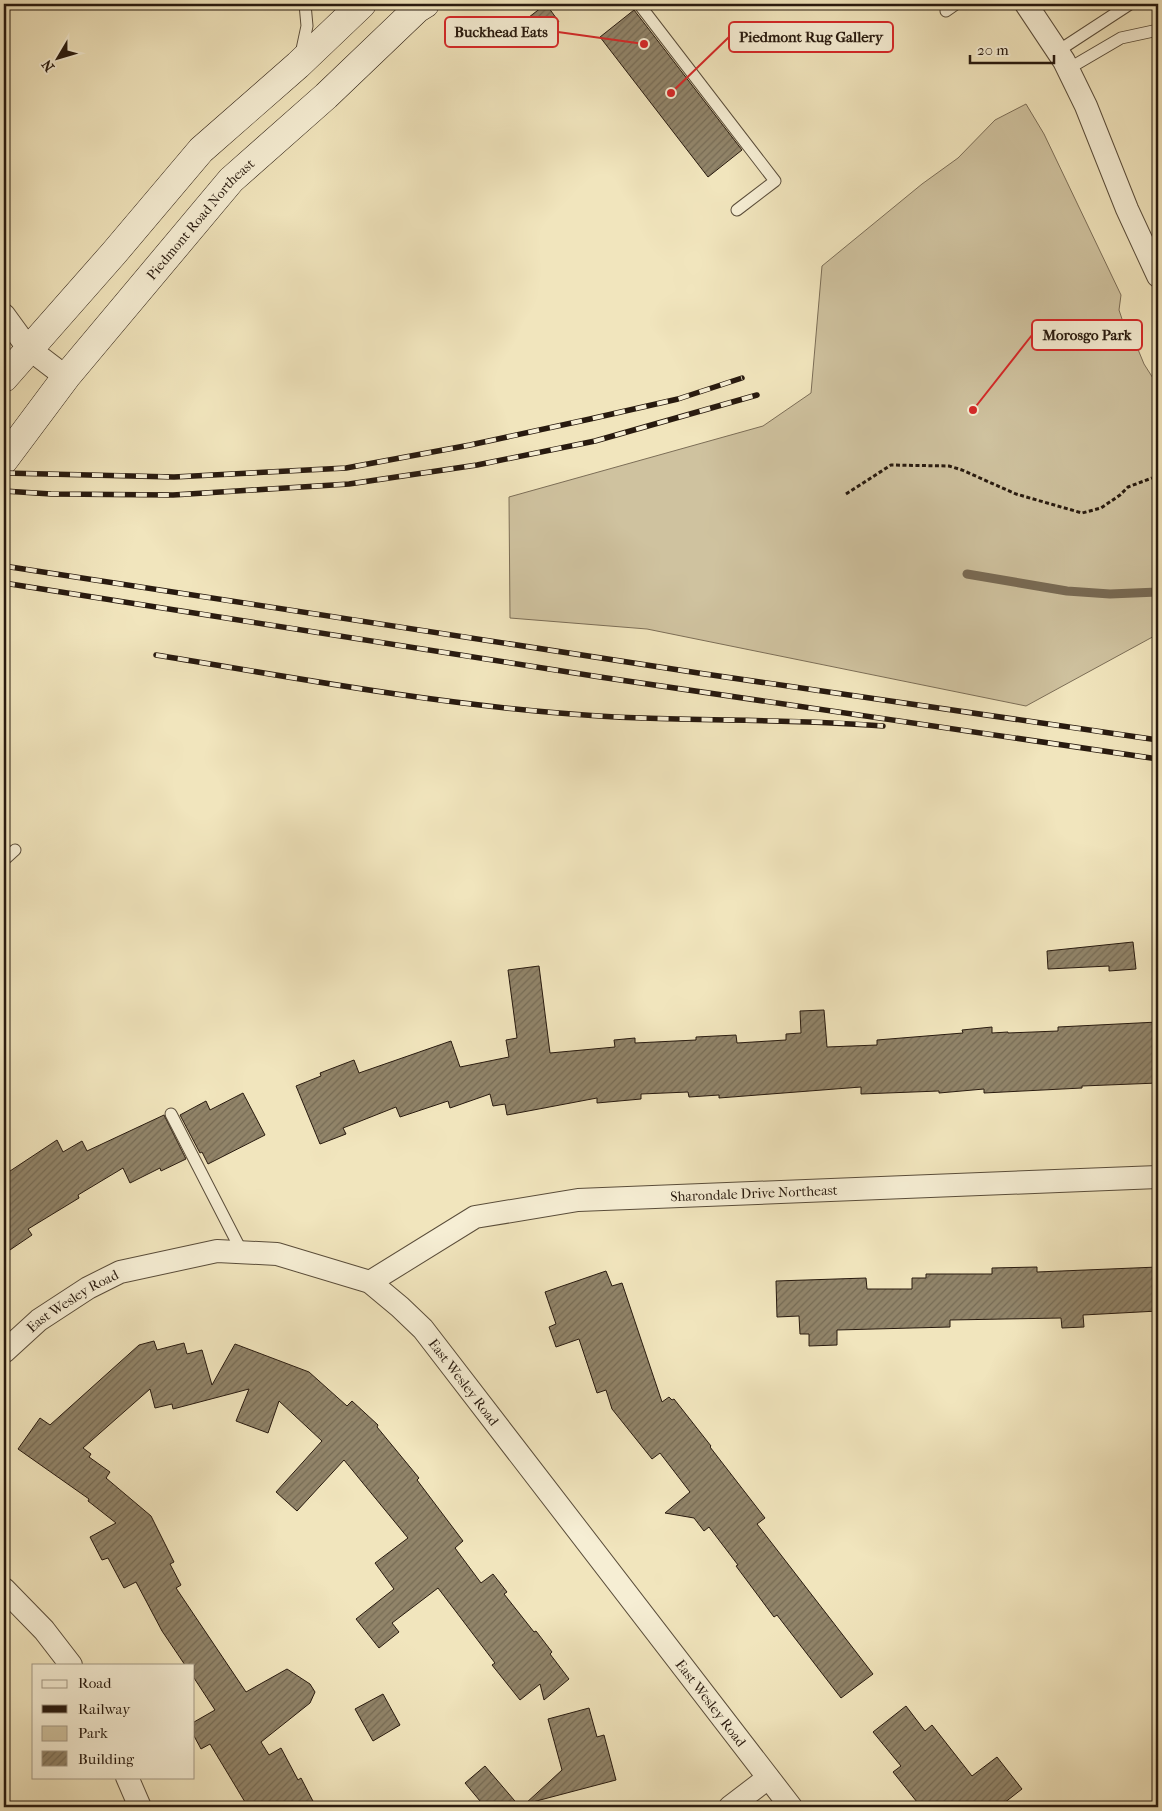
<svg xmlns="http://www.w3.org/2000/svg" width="1162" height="1811" viewBox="0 0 1162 1811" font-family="'IM FELL French Canon',serif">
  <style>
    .green { fill: #cfc29f; stroke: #7c6e57 }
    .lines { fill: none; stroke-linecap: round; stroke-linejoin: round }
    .stream { stroke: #786a54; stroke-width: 9 }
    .building { fill: url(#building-hatch); stroke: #281a0f }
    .service-casing { stroke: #5a4d3a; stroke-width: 13 }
    .minor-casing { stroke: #5a4d3a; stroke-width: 24 }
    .secondary-casing { stroke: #281a0f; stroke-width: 29 }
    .path { stroke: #281a0f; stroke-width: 3; stroke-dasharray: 4 2.5; stroke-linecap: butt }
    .service { stroke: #f6eed4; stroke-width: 11 }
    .minor { stroke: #f6eed4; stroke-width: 22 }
    .secondary { stroke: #f6eed4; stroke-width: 28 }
    .rail-casing { stroke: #281a0f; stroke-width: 5.5 }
    .rail { stroke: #f6eed4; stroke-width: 4; stroke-dasharray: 11; stroke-linecap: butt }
    .labels { text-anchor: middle; stroke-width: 5; stroke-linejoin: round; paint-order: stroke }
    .street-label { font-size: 14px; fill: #281a0f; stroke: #f6eed4 }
    .leader { fill: none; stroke: #d62828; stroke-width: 2 }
    .callout-dot { fill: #d62828; stroke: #f6eed4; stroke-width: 2 }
    .callout { fill: #f6eed4; stroke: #d62828; stroke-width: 2 }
    .callout-label { font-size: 15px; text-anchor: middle; font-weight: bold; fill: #281a0f }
  </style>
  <defs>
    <pattern id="building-hatch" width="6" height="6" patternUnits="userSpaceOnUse" patternTransform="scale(1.25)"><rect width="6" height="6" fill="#918469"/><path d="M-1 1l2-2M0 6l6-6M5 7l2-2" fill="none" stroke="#766b55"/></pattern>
  </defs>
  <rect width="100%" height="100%" fill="#f1e5bd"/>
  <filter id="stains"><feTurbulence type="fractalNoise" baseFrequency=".004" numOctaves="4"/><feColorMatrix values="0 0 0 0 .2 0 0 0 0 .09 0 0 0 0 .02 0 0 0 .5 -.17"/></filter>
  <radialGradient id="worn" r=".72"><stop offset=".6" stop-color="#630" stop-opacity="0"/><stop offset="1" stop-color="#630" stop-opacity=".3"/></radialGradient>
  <path class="green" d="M 1026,104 L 1044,134 L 1121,295 L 1119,310 L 1124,325 L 1137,347 L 1144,364 L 1158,386 L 1158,634 L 1026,706 L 647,629 L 510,618 L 509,497 L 763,426 L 811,393 L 822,266 L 922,184 L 958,158 L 995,120 Z"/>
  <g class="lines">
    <path class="stream" d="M 967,574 L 1067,591 L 1110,594 L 1158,592"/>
  </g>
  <g class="building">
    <path d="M 546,4 L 559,22 L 534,42 L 520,24 Z"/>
    <path d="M 634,10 L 742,150 L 708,177 L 600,37 Z"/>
    <path d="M 1133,942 L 1136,969 L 1109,971 L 1109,966 L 1048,969 L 1047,951 Z"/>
    <path d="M 539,966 L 550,1053 L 615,1047 L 614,1040 L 635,1038 L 635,1043 L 696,1040 L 696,1037 L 736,1035 L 737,1043 L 786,1040 L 786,1034 L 801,1033 L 800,1011 L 824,1010 L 827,1047 L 877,1045 L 877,1040 L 963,1033 L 962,1030 L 992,1027 L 992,1033 L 1008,1032 L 1008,1033 L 1058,1031 L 1058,1027 L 1158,1022 L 1158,1083 L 1082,1086 L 1082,1088 L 984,1093 L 984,1089 L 939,1093 L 939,1091 L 861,1094 L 861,1087 L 719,1098 L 719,1095 L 689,1097 L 688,1092 L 641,1094 L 641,1099 L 597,1103 L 597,1098 L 507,1115 L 505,1104 L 493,1106 L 490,1094 L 450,1108 L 448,1101 L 400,1117 L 396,1107 L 343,1128 L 346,1134 L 320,1144 L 296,1086 L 321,1076 L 320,1073 L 354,1060 L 359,1073 L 451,1041 L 460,1067 L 509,1057 L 506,1040 L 517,1038 L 508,970 Z"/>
    <path d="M 243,1093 L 265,1135 L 208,1164 L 202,1152 L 200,1153 L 180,1115 L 206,1101 L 210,1110 Z"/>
    <path d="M 164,1115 L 186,1159 L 161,1171 L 160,1168 L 130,1183 L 123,1168 L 78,1195 L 79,1198 L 28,1229 L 32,1235 L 4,1254 L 4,1175 L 57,1140 L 63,1152 L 82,1141 L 87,1151 Z"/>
    <path d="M 1037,1267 L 1037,1272 L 1158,1267 L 1158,1311 L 1083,1315 L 1084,1327 L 1062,1328 L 1061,1318 L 950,1320 L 950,1327 L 837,1330 L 837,1345 L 809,1346 L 809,1334 L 800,1334 L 799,1316 L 777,1317 L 776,1281 L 866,1278 L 867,1289 L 912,1289 L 912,1278 L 926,1278 L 926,1274 L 992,1274 L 992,1268 Z"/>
    <path d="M 606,1271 L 612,1286 L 622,1283 L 662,1402 L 669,1397 L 672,1400 L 674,1399 L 711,1446 L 710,1447 L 765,1518 L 757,1524 L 873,1674 L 841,1698 L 777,1615 L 774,1617 L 736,1566 L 738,1565 L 709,1527 L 704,1531 L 694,1518 L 665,1513 L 690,1492 L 660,1453 L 652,1459 L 612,1409 L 606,1390 L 597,1393 L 579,1339 L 556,1347 L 549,1327 L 556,1324 L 545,1292 Z"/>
    <path d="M 154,1341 L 157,1350 L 184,1343 L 187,1354 L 202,1350 L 212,1385 L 235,1344 L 309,1372 L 347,1406 L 352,1401 L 378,1425 L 377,1427 L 419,1478 L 417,1480 L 463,1541 L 455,1548 L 481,1583 L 493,1574 L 507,1592 L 504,1594 L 534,1632 L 536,1631 L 552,1652 L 550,1654 L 569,1679 L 544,1700 L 540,1684 L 520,1700 L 492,1665 L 495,1663 L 438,1588 L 392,1623 L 399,1632 L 379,1648 L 356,1619 L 394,1589 L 375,1563 L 408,1538 L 344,1460 L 297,1511 L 276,1492 L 322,1441 L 279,1401 L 268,1433 L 236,1421 L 249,1389 L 173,1409 L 172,1404 L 155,1408 L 150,1389 L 83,1448 L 91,1454 L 89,1457 L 110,1472 L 106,1478 L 151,1516 L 174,1562 L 170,1564 L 181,1585 L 176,1588 L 246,1692 L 287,1669 L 310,1684 L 315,1692 L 310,1703 L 261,1742 L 269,1755 L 281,1748 L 298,1780 L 301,1778 L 316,1807 L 248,1807 L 210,1744 L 201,1749 L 194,1736 L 194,1722 L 215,1710 L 194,1678 L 194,1665 L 185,1665 L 162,1631 L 136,1582 L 124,1588 L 108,1558 L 102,1560 L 90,1537 L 116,1523 L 88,1501 L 89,1499 L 18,1449 L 40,1418 L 50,1425 L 139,1345 Z"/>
    <path d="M 383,1694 L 400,1725 L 373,1741 L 355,1709 Z"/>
    <path d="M 906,1706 L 925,1731 L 932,1725 L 972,1776 L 997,1757 L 1022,1789 L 999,1807 L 921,1807 L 893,1772 L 901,1766 L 873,1732 Z"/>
    <path d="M 589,1708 L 597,1737 L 604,1735 L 616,1780 L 525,1804 L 562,1770 L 548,1719 Z"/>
    <path d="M 485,1766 L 520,1807 L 485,1807 L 465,1783 Z"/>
  </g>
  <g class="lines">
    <defs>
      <g id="service">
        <path d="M 639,4 L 775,181 L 737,210"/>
        <path d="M 946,11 L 956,4"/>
        <path d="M 1058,51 L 1130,4"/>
        <path d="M 301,54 L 307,26 L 305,4"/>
        <path d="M 1068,69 L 1121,38 L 1158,30"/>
        <path d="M 4,860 L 15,850"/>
        <path d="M 171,1114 L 242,1252"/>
      </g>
      <g id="minor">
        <path d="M 1026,4 L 1064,61 L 1086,106 L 1127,209 L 1158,276"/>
        <path d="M 4,315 L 28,348 L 66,377"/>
        <path id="s1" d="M 370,1282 L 475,1217 L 578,1200 L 1158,1177"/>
        <path id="s2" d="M 4,1352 L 39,1320 L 88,1288 L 120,1272 L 217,1251 L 277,1254 L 370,1282 L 400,1307 L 423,1329 L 791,1807"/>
        <path d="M 4,1589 L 44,1630 L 71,1665"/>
        <path d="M 127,1777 L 140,1807"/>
        <path d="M 730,1807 L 768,1778"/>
      </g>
      <g id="secondary">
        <path d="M 4,378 L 114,253 L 201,150 L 298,65 L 362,4"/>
        <path id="s3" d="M 4,460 L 66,377 L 231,180 L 326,96 L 417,9 L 425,4"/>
      </g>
    </defs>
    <use href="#service" class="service-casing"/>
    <use href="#minor" class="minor-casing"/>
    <use href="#secondary" class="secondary-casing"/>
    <path class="path" d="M 846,494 L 891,465 L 949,466 L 962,470 L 1016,494 L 1082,513 L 1101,508 L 1120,495 L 1128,487 L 1152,478"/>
    <use href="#service" class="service"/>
    <use href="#minor" class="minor"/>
    <use href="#secondary" class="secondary"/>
    <defs>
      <g id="rail">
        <path d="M 4,473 L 174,477 L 346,468 L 470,445 L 590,419 L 678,399 L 742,378"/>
        <path d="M 4,491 L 51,494 L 173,495 L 349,484 L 477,465 L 595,441 L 757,395"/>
        <path d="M 4,566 L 705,674 L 1158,740"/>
        <path d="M 4,583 L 600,677 L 1158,759"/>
        <path d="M 156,655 C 290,677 423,702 559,713 C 667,723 776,717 883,726"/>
      </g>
    </defs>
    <use href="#rail" class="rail-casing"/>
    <use href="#rail" class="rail"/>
  </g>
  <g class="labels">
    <g class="street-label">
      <text dy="5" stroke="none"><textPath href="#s3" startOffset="311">Piedmont Road Northeast</textPath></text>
      <text dy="5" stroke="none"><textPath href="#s1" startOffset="404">Sharondale Drive Northeast</textPath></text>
      <text dy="5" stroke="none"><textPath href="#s2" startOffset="86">East Wesley Road</textPath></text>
      <text dy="5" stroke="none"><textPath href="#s2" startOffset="536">East Wesley Road</textPath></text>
      <text dy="5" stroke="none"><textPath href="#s2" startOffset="941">East Wesley Road</textPath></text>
    </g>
  </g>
  <path class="leader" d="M644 44L558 32M671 93L729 37M973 410L1032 335"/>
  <g class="callout-dot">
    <circle cx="644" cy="44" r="5"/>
    <circle cx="671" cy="93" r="5"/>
    <circle cx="973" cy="410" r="5"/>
  </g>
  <g class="callout">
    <rect x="445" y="17" width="113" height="30" rx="5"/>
    <rect x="729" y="22" width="164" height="30" rx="5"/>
    <rect x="1032" y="320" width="110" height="30" rx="5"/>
  </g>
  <g class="callout-label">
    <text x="501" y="37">Buckhead Eats</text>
    <text x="811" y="42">Piedmont Rug Gallery</text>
    <text x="1087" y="340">Morosgo Park</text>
  </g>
  <rect width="1162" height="1811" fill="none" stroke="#f1e5bd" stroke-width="20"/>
  <rect x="5" y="5" width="1152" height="1801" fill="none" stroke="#281a0f" stroke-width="2.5"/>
  <rect x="10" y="10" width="1142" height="1791" fill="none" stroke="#281a0f"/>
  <rect x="32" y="1664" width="162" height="115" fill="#f6eed4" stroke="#a49985"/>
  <rect x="42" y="1680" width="25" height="8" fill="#f6eed4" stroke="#a49985"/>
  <text x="78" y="1688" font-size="15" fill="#281a0f">Road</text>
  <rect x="42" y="1705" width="25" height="8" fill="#281a0f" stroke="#a49985"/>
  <text x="78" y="1714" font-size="15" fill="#281a0f">Railway</text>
  <rect x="42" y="1726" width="25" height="15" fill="#cfc29f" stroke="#a49985"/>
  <text x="78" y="1738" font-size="15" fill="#281a0f">Park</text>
  <rect x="42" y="1751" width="25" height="15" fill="url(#building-hatch)" stroke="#a49985"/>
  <text x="78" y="1764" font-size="15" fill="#281a0f">Building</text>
  <g transform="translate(58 58) rotate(232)" stroke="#f6eed4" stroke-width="4" paint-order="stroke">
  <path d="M0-4L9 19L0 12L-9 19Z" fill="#281a0f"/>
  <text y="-8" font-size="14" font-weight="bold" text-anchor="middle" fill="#281a0f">N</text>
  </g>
  <path d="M970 55v8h84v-8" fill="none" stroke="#281a0f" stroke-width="2.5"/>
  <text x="977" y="55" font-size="15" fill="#281a0f" stroke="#f6eed4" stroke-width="4" paint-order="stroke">20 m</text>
  <rect width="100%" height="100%" filter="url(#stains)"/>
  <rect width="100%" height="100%" fill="url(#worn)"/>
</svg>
